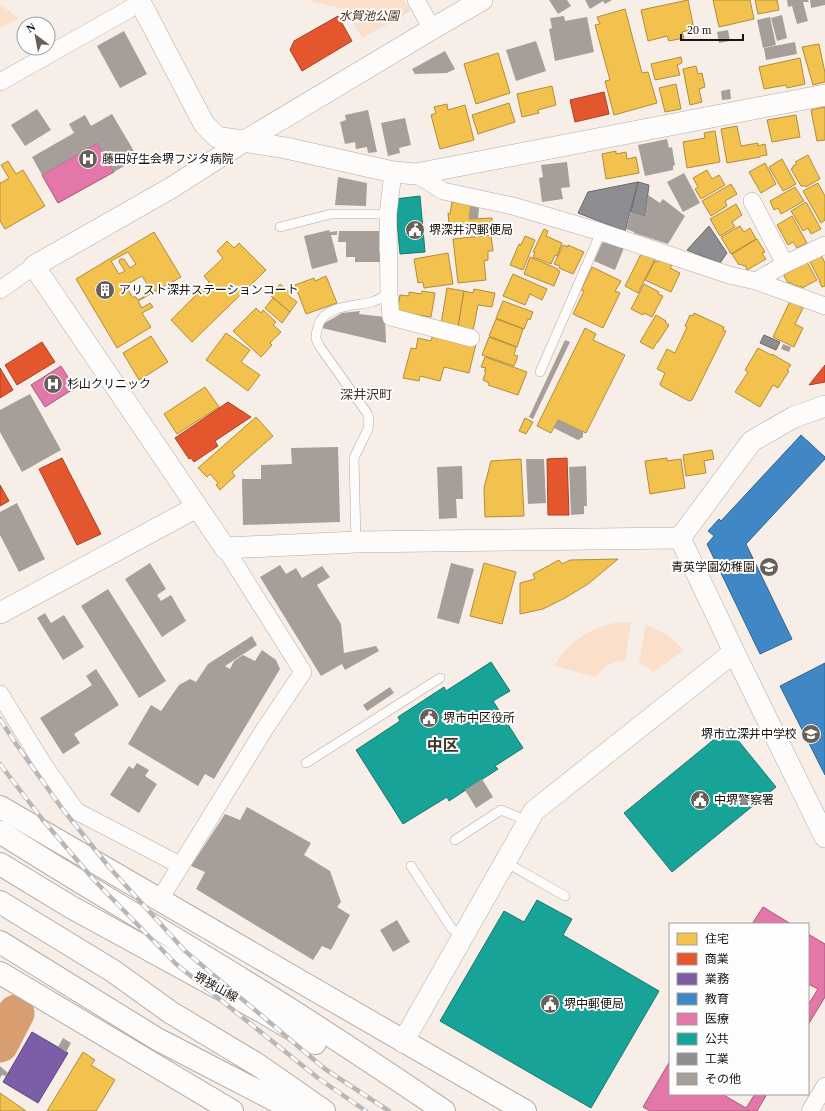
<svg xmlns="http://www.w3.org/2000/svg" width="825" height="1111" viewBox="0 0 825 1111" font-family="'Times New Roman','Noto Sans JP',serif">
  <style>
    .green { fill: #fadfcb }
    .homes { fill: #f2c14e; stroke: #b18d3b; fill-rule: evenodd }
    .shops { fill: #e4572e; stroke: #a74324 }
    .offices { fill: #7b5ea7; stroke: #5e4879 }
    .schools { fill: #3f88c5; stroke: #34658e }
    .health { fill: #e377a8; stroke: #a7597a }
    .public { fill: #17a398; stroke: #18786f }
    .industry { fill: #8d8d92; stroke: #6a686a }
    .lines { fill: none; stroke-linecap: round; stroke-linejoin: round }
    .river { stroke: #d99e6f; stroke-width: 37 }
    .building { fill: #a69f99 }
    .service-casing { stroke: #b2aaa5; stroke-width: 10 }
    .minor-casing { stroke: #b2aaa5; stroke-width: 18 }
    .tertiary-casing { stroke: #b2aaa5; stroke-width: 22 }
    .primary-casing { stroke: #b2aaa5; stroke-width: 24 }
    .service { stroke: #fefcfb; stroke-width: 9 }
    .minor { stroke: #fefcfb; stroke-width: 17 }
    .tertiary { stroke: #fefcfb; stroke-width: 21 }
    .primary { stroke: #fefcfb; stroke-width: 22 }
    .rail-casing { stroke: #b9b7b6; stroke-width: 4.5 }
    .rail { stroke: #fdfdfd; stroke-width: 3; stroke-dasharray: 9; stroke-linecap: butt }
    .labels { text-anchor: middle; stroke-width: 4; stroke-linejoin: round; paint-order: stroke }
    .park-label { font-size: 12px; font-style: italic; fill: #4b2a10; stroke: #fdfdfd }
    .poi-label { font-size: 12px; fill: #1a130e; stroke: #fdfdfd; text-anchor: start }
    .street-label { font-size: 12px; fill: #1a130e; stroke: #fdfdfd }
    .neighbourhood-label { font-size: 13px; fill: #423227; stroke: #fdfdfd }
    .district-label { font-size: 16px; font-weight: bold; fill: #423227; stroke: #fdfdfd }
  </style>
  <rect width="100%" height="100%" fill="#f7eee7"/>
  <g class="green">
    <path d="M 309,0 L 404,0 L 411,11 L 362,38 L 345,9 L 313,2 Z"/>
    <path d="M 0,4 L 19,19 L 0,28 Z"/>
    <path d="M 619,622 L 631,622 L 625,661 C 611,662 604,666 596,677 L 554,666 C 568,642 591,627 619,622 Z"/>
    <path d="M 646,625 C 661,630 672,638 684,650 L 653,672 L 644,665 L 639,663 Z"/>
  </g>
  <g class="homes">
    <path d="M 688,0 L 694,29 L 682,32 L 684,38 L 669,41 L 667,36 L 648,41 L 641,10 Z"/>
    <path d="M 713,0 L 750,0 L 754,19 L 719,27 Z"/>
    <path d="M 755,0 L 777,0 L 779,10 L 758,14 Z"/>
    <path d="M 625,9 L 642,73 L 648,72 L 657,103 L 614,115 L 605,81 L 610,80 L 595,25 L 600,24 L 597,17 Z"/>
    <path d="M 819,44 L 825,73 L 825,82 L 813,85 L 802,47 Z"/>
    <path d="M 498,53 L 510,93 L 476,104 L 464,64 Z"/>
    <path d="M 681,57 L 682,63 L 677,65 L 680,75 L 655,80 L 651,64 Z"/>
    <path d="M 800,58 L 805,84 L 787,88 L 786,85 L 764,89 L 759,67 Z"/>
    <path d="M 696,66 L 698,74 L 702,73 L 705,87 L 699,89 L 702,102 L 690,105 L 683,69 Z"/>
    <path d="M 676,84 L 681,109 L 665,112 L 659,88 Z"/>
    <path d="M 552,86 L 556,105 L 538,110 L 539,113 L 522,117 L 517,94 Z"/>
    <path d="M 509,103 L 515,122 L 478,134 L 472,115 Z"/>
    <path d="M 447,104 L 448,110 L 465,105 L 474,140 L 440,149 L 431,115 L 436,113 L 434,107 Z"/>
    <path d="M 825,107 L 825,140 L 817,141 L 811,110 Z"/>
    <path d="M 796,115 L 800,137 L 772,142 L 767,120 Z"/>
    <path d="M 737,126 L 741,146 L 758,143 L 758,146 L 765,144 L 767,155 L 760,156 L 760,157 L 727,163 L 721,129 Z"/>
    <path d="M 715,131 L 720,162 L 687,168 L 683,142 L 705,138 L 704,133 Z"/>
    <path d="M 616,151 L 616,154 L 626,152 L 627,159 L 636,157 L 639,173 L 606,179 L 602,154 Z"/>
    <path d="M 808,155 L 820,179 L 806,187 L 805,186 L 801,186 L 791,169 L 793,168 L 793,166 L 797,164 L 795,162 Z"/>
    <path d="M 782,159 L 796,184 L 783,191 L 769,167 Z"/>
    <path d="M 8,161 L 16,174 L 23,170 L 45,206 L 5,229 L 0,221 L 0,182 L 1,183 L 9,178 L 1,165 Z"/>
    <path d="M 765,163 L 776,184 L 761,193 L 749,172 Z"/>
    <path d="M 707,170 L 712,179 L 719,175 L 725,185 L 701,199 L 695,189 L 698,187 L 693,178 Z"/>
    <path d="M 818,183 L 825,196 L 825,220 L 821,223 L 803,191 Z"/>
    <path d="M 731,184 L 737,194 L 725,201 L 727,206 L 711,216 L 702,201 Z"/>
    <path d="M 795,187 L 804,201 L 781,214 L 778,208 L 774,210 L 770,201 Z"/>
    <path d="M 452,202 L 471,205 L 469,219 L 492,218 L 492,232 L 450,234 L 448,213 L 450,214 Z"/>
    <path d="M 806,202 L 821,229 L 811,234 L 808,228 L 803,231 L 791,211 Z"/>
    <path d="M 736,204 L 742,215 L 732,222 L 735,227 L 720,236 L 710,219 Z"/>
    <path d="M 792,216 L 807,243 L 797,248 L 793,242 L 788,245 L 777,225 Z"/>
    <path d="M 740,226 L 744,232 L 750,228 L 756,239 L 731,254 L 721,237 Z"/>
    <path d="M 544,229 L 548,231 L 546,236 L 562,243 L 557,256 L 555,255 L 551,264 L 533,257 L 535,252 L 533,252 Z"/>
    <path d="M 154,232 L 181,277 L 138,301 L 142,308 L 150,303 L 153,307 L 142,313 L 151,327 L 117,348 L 76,279 ZM 128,252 L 136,264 L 130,268 L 124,259 L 120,259 L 119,262 L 125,271 L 119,274 L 111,261 ZM 142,276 L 152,292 L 138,300 L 135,296 L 133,298 L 127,288 L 128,284 Z"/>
    <path d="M 491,235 L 493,251 L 488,251 L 488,260 L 484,261 L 486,280 L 458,283 L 453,239 Z"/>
    <path d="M 525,236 L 535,240 L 523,270 L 510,265 L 519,244 L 521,245 Z"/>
    <path d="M 757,239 L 765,252 L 762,253 L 766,259 L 747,270 L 745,265 L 743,266 L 741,264 L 739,265 L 732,254 Z"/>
    <path d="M 227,241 L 234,248 L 239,243 L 266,270 L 192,342 L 171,320 L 209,282 L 204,276 L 223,258 L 217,251 Z"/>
    <path d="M 563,245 L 568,247 L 568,245 L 584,252 L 573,274 L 559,268 L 560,266 L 554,264 Z"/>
    <path d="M 642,252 L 655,259 L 638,293 L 625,286 Z"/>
    <path d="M 448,253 L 453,284 L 424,288 L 423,282 L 418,283 L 414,259 Z"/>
    <path d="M 821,255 L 825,263 L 825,286 L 822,287 L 819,281 L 820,281 L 810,262 Z"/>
    <path d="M 530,257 L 558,269 L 557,270 L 560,271 L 554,286 L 524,274 Z"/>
    <path d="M 659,259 L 672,265 L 670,268 L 680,273 L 671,292 L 645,280 L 655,261 L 658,262 Z"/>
    <path d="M 807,262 L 817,280 L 802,288 L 801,286 L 798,288 L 797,285 L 794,286 L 792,283 L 788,283 L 784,276 L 785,274 Z"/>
    <path d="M 592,267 L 621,281 L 615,291 L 620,293 L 603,328 L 573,314 L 584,291 L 581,290 Z"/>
    <path d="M 513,274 L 547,289 L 542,300 L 530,294 L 525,305 L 503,296 Z"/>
    <path d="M 326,276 L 337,303 L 306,314 L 295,285 L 314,278 L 315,281 Z"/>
    <path d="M 280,284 L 291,293 L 289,296 L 297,302 L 290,312 L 271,296 Z"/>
    <path d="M 644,284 L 659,292 L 658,294 L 663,296 L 652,317 L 644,313 L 643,315 L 631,309 Z"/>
    <path d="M 447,288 L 464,291 L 458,327 L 441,324 Z"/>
    <path d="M 474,289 L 495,293 L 492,307 L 478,305 L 473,331 L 458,327 L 464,291 L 473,293 Z"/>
    <path d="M 422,291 L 435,293 L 431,317 L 397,312 L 400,295 L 409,296 L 409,292 L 421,294 Z"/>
    <path d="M 273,298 L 290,312 L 282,323 L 265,308 Z"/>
    <path d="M 503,301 L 533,312 L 530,320 L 528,319 L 524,329 L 496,318 Z"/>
    <path d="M 790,301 L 803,308 L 795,324 L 803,328 L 794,347 L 773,337 Z"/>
    <path d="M 256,308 L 261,313 L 263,310 L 276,322 L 273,325 L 281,332 L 270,343 L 272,345 L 261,357 L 233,331 Z"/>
    <path d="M 694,313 L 724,327 L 723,330 L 726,331 L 692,400 L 689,401 L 661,386 L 660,384 L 665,373 L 657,369 L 667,349 L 675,353 L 687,327 L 685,326 L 690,315 L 693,316 Z"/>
    <path d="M 656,315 L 666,321 L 665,322 L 669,325 L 658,342 L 657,342 L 653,349 L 640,342 Z"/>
    <path d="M 496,319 L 523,329 L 517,347 L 489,336 Z"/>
    <path d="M 585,328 L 596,334 L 593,340 L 625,355 L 586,433 L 558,420 L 551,433 L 537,426 Z"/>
    <path d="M 226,333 L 250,350 L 241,362 L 260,375 L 248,391 L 206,360 Z"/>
    <path d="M 433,334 L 476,344 L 469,373 L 444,367 L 440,381 L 420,376 L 419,381 L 403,378 L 411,348 L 416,349 L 418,338 L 431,341 Z"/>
    <path d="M 151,336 L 168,362 L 139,380 L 123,353 Z"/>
    <path d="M 489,337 L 516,347 L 514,355 L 518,356 L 514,366 L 482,355 Z"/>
    <path d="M 758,348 L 771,355 L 772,354 L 791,365 L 787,370 L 789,371 L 778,388 L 773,385 L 760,407 L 735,392 L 748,372 L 745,370 Z"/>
    <path d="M 485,357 L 527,372 L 518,395 L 488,385 L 489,383 L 483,380 L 486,371 L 484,371 L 486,368 L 481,367 Z"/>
    <path d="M 205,387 L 219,407 L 177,434 L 164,414 Z"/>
    <path d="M 256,417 L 273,436 L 232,472 L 235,476 L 220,490 L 216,485 L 218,483 L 210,474 L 207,477 L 198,468 Z"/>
    <path d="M 525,418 L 533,422 L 526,434 L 519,431 Z"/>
    <path d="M 712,450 L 714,459 L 704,461 L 706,473 L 686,476 L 683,455 Z"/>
    <path d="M 667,458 L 667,461 L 681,459 L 685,488 L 650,494 L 645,461 Z"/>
    <path d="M 521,459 L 524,516 L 485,517 L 484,488 L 491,461 Z"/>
    <path d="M 618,559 L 588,584 L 565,598 L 543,609 L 520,614 L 520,583 L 535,579 L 533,574 L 559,560 L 562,564 L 570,560 Z"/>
    <path d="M 484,563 L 516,572 L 502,624 L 470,616 Z"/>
    <path d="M 83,1052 L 95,1060 L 91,1065 L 115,1080 L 96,1111 L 47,1111 Z"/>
    <path d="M 0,1093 L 26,1111 L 0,1111 Z"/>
  </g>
  <g class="shops">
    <path d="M 338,16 L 352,41 L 302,71 L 290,50 L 294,41 Z"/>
    <path d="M 604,92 L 609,114 L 575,122 L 570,100 Z"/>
    <path d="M 42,342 L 55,362 L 17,385 L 5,365 Z"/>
    <path d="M 825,365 L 825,382 L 809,385 Z"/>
    <path d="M 0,368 L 13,390 L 0,398 Z"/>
    <path d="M 228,402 L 251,417 L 215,441 L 218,446 L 194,462 L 191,458 L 189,459 L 175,438 Z"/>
    <path d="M 62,458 L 101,534 L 77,545 L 39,469 Z"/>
    <path d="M 567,458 L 569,515 L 548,515 L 547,459 Z"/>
    <path d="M 0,485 L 9,501 L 0,506 Z"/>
  </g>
  <path class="offices" d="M 32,1032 L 68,1053 L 38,1103 L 3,1082 Z"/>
  <g class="schools">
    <path d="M 801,435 L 825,457 L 825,459 L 746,544 L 792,639 L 760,654 L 707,544 L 714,536 L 708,531 L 719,519 L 721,521 Z"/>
    <path d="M 825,663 L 825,775 L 780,686 Z"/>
  </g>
  <g class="health">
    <path d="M 97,143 L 114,172 L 58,203 L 42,175 Z"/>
    <path d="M 61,366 L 75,388 L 45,407 L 31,385 Z"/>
    <path d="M 763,907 L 791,924 L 752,924 Z"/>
    <path d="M 808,934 L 825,944 L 825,997 L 808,1025 L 808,1005 L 818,989 L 808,984 Z"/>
    <path d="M 670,1061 L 670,1094 L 722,1094 L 746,1108 L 755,1094 L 767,1094 L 757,1111 L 650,1111 L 643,1107 Z"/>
  </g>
  <g class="public">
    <path d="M 420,196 L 425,252 L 400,254 L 395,199 Z"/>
    <path d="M 491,662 L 510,691 L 493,701 L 523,748 L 495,766 L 498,769 L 449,801 L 447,797 L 403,824 L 356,750 L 400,721 L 398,717 L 444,687 L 446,691 Z"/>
    <path d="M 728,728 L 776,787 L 672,872 L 624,813 Z"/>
    <path d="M 537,900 L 572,919 L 563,935 L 659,991 L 591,1108 L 440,1021 L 504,911 L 524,922 Z"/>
  </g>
  <g class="industry">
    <path d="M 638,182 L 625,231 L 578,213 L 588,192 Z"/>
    <path d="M 638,182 L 649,185 L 645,216 L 631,212 Z"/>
    <path d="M 709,226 L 727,253 L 720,263 L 687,250 Z"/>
    <path d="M 764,335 L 780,342 L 776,350 L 760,343 Z"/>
  </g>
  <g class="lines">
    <path class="river" d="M 0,1044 L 16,1013"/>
  </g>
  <g class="building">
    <path d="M 549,0 L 567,0 L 571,6 L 558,14 Z"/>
    <path d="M 585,0 L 612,0 L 605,4 L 603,1 L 590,9 Z"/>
    <path d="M 787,0 L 808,0 L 809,2 L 803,2 L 808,21 L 797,24 L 792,6 L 788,7 Z"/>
    <path d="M 810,0 L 825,0 L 825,5 L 811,8 Z"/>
    <path d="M 782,15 L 787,38 L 777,41 L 771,18 Z"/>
    <path d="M 564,16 L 565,21 L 587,17 L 594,52 L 555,61 L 549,29 L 552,28 L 550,18 Z"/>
    <path d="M 770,17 L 776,45 L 763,48 L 757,20 Z"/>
    <path d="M 728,30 L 730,41 L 719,43 L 717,32 Z"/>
    <path d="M 124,31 L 147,74 L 120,88 L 97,46 Z"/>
    <path d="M 536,41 L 546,71 L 516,81 L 506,50 Z"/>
    <path d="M 795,42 L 797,54 L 766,60 L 764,48 Z"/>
    <path d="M 445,51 L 455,69 L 447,73 L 415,74 L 412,69 Z"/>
    <path d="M 730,89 L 731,99 L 722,100 L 721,91 Z"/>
    <path d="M 37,109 L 51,130 L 25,146 L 11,125 Z"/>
    <path d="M 368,110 L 377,152 L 368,153 L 367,147 L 356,149 L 355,142 L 345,144 L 340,122 L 346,120 L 345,115 Z"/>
    <path d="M 112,114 L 138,158 L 114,172 L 97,143 L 42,175 L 32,157 L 74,133 L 69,124 L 85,115 L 91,126 Z"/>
    <path d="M 405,118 L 411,145 L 399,148 L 400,153 L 388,156 L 381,123 Z"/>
    <path d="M 667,139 L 669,148 L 672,147 L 675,165 L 673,166 L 673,170 L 645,176 L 638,145 Z"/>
    <path d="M 567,162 L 570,187 L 561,188 L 563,199 L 542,202 L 539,178 L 543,177 L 541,165 Z"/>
    <path d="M 684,173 L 700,203 L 683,212 L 667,182 Z"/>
    <path d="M 338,177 L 367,183 L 366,206 L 335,205 Z"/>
    <path d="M 648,195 L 660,203 L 663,199 L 685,216 L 668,244 L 634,233 L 634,232 L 626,229 L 631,212 L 645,216 Z"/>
    <path d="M 471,205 L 479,208 L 478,219 L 469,219 Z"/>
    <path d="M 329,230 L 330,232 L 337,231 L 337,235 L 331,235 L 338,262 L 312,269 L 304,236 Z"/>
    <path d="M 339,231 L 379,231 L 379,253 L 383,252 L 383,262 L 355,262 L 355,257 L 346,257 L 346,242 L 338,242 Z"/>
    <path d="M 607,241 L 624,248 L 615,270 L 594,261 L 602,243 Z"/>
    <path d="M 360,311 L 359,314 L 385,317 L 386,343 L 322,328 L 323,324 L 342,313 Z"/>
    <path d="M 565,340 L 570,342 L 533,419 L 529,417 Z"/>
    <path d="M 783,344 L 791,347 L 789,352 L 781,349 Z"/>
    <path d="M 30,394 L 61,450 L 22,472 L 0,432 L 0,410 Z"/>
    <path d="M 558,420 L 583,432 L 583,437 L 578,440 L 554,428 Z"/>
    <path d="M 338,447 L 340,522 L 243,525 L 242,479 L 261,479 L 261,465 L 292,464 L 291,448 Z"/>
    <path d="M 526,459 L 544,459 L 546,503 L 528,504 Z"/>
    <path d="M 462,466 L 463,499 L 456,499 L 457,518 L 439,519 L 437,467 Z"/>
    <path d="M 586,466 L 587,506 L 584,506 L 584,514 L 571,515 L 569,467 Z"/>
    <path d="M 17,503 L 45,559 L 19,572 L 0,535 L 0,512 Z"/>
    <path d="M 150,563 L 166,589 L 157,595 L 161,601 L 171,595 L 186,621 L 162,637 L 125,579 Z"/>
    <path d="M 451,563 L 474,569 L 459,624 L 437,618 Z"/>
    <path d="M 280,565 L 286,574 L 296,568 L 302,578 L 322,566 L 330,577 L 317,585 L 341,624 L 344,653 L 376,646 L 379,651 L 345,670 L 342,664 L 321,676 L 260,577 Z"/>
    <path d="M 108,589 L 166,681 L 139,698 L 81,606 Z"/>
    <path d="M 45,613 L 51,623 L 64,615 L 84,647 L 63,660 L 37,618 Z"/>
    <path d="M 252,636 L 257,645 L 225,666 L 230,669 L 234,661 L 243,655 L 255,661 L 262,650 L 276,660 L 280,669 L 214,779 L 205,774 L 198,786 L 128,744 L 151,705 L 161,711 L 179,685 L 190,679 L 196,682 L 208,664 Z"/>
    <path d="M 96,669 L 119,705 L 74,734 L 80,743 L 63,754 L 40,718 L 92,685 L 86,676 Z"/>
    <path d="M 390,687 L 394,693 L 367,711 L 363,705 Z"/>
    <path d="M 137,763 L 149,770 L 145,776 L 157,784 L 139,813 L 110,795 L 129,766 L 133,769 Z"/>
    <path d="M 482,779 L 493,797 L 476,808 L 465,790 Z"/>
    <path d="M 247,807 L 311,843 L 304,855 L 330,871 L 341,902 L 337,907 L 350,915 L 331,950 L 322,946 L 313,960 L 196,889 L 205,872 L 191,866 L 225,814 L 240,820 Z"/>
    <path d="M 397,920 L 410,942 L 393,952 L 380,930 Z"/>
    <path d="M 63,1038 L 71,1043 L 66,1052 L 58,1047 Z"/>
    <path d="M 0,1066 L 8,1073 L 6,1076 L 2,1075 L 0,1078 Z"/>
  </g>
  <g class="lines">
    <defs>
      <g id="service">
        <path d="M 280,227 L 331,214 L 388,214"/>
        <path d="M 540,372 L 601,232"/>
        <path d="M 356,542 L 354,458 L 368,429 L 369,420 L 367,413 L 320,347 C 315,338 315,337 318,327 C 323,305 355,306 372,302 C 378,300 383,297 389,294"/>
        <path d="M 306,763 L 440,678"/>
        <path d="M 455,840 L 501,810 L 528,821"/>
        <path d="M 505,862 L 565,896"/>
        <path d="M 411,866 L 452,929 L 462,935"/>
      </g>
      <g id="minor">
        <path d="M 416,0 L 432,29"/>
        <path d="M 0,82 L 126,11 L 140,2"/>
        <path d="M 393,172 L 388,214 L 389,294 L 391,317 L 471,338"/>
        <path d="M 416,174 L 443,191 L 513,206 L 601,232 L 729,275 L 756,281 L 825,306"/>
        <path d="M 752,201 L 785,264"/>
        <path d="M 756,281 L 785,264 L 825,245"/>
        <path d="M 0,290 L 34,266"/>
        <path d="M 0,694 L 43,764 L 76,811 L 180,865"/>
        <path d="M 160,899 L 264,730 L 303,672 L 225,548"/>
        <path d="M 810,1111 L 825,1086"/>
      </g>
      <g id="tertiary">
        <path d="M 139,0 L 204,124 L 217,137 L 286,148 L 393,172 L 416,174 L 825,95"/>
        <path d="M 482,0 L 432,29 L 243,142 L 171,188 L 34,266 L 225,548 L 356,542 L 680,538"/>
        <path d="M 680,538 L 734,652 L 825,837"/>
        <path d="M 680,538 L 752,441 L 794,417 L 825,406"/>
        <path d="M 0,613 L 197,507"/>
        <path d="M 403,1042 L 534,811 L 734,652"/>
      </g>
      <g id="primary">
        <path d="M 0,807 C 176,908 349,1011 525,1111"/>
        <path d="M 0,832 C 81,884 164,931 246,982 C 313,1023 379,1067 444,1111"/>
        <path d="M 0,864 L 71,907 L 263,1012 L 315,1043"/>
        <path d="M 0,902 L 113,971 L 170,1012 L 258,1065 L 324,1111"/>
        <path d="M 0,942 L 157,1039 L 296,1111"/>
        <path d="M 0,973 L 232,1111"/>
      </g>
    </defs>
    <use href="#service" class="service-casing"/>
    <use href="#minor" class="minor-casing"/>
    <use href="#tertiary" class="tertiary-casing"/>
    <use href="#primary" class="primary-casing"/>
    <use href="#service" class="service"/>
    <use href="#minor" class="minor"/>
    <use href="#tertiary" class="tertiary"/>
    <use href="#primary" class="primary"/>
    <defs>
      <g id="rail">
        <path d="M 0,719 L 16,744 L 61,807 L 109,867 L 185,951 L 325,1069 L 389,1111"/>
        <path d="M 0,764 L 42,819 L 94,880 L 176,964 L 318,1078 L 366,1111"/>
      </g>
    </defs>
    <use href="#rail" class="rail-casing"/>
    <use href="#rail" class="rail"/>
  </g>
  <defs>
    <symbol id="hospital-disc" viewBox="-11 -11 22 22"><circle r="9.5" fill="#67605a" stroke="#fdfdfd"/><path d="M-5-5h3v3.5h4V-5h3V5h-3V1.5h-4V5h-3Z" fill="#fff"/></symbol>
    <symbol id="civic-disc" viewBox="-11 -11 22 22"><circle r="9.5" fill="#67605a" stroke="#fdfdfd"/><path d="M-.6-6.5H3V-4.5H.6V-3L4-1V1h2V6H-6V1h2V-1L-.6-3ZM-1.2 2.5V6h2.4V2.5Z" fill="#fff"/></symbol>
    <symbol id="building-disc" viewBox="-11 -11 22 22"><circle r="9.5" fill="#67605a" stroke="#fdfdfd"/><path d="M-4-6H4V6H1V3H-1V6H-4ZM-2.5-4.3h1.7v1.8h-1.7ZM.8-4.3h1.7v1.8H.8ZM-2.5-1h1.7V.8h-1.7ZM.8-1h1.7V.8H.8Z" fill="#fff"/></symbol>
    <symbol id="school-disc" viewBox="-11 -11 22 22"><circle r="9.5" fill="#67605a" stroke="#fdfdfd"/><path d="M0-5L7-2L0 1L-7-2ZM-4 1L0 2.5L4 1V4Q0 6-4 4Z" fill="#fff"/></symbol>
  </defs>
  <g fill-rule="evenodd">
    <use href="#hospital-disc" x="77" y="148" width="22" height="22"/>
    <use href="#civic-disc" x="404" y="219" width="22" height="22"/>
    <use href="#building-disc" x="94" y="279" width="22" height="22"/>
    <use href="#hospital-disc" x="42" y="373" width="22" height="22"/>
    <use href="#school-disc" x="758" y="556" width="22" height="22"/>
    <use href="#civic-disc" x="418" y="707" width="22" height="22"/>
    <use href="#school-disc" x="800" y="723" width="22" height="22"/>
    <use href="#civic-disc" x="689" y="789" width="22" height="22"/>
    <use href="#civic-disc" x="539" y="993" width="22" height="22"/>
  </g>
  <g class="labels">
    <g class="park-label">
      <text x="369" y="20">水賀池公園</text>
    </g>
    <g class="poi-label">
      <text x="102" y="163">藤田好生会堺フジタ病院</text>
      <text x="429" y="234">堺深井沢郵便局</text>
      <text x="119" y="294">アリスト深井ステーションコート</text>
      <text x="67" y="388">杉山クリニック</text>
      <text x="755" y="571" text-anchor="end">青英学園幼稚園</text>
      <text x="443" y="722">堺市中区役所</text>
      <text x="797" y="738" text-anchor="end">堺市立深井中学校</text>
      <text x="714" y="804">中堺警察署</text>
      <text x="564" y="1008">堺中郵便局</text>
    </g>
    <g class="street-label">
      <text transform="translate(216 987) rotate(29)" y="4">堺狭山線</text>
    </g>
    <g class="neighbourhood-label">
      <text x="366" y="399">深井沢町</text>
    </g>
    <g class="district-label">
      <text x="443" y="751">中区</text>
    </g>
  </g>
  <rect x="669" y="923" width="140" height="172" fill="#fdfdfd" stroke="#a29f9d"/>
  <rect x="677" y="933" width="20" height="12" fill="#f2c14e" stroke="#a29f9d"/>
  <text x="705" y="943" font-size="12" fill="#1a130e">住宅</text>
  <rect x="677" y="953" width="20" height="12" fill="#e4572e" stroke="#a29f9d"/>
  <text x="705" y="963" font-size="12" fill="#1a130e">商業</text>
  <rect x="677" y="973" width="20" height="12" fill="#7b5ea7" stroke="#a29f9d"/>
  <text x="705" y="983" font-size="12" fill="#1a130e">業務</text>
  <rect x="677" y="993" width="20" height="12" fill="#3f88c5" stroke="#a29f9d"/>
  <text x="705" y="1003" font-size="12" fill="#1a130e">教育</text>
  <rect x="677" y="1013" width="20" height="12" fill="#e377a8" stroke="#a29f9d"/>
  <text x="705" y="1023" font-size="12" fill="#1a130e">医療</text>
  <rect x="677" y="1033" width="20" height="12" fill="#17a398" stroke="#a29f9d"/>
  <text x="705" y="1043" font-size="12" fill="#1a130e">公共</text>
  <rect x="677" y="1053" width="20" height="12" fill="#8d8d92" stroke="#a29f9d"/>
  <text x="705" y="1063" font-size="12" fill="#1a130e">工業</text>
  <rect x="677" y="1073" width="20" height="12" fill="#a69f99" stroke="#a29f9d"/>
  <text x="705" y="1083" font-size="12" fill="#1a130e">その他</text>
  <g transform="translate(36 36) rotate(328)"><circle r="19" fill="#fdfdfd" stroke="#a29f9d"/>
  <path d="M0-3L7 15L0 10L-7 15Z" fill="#67605a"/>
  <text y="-6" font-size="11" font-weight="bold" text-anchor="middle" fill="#1a130e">N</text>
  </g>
  <path d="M681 34v6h62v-6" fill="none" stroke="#1a130e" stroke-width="2"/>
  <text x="687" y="34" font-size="12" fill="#1a130e" stroke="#fdfdfd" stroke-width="3" paint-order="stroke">20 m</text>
</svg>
